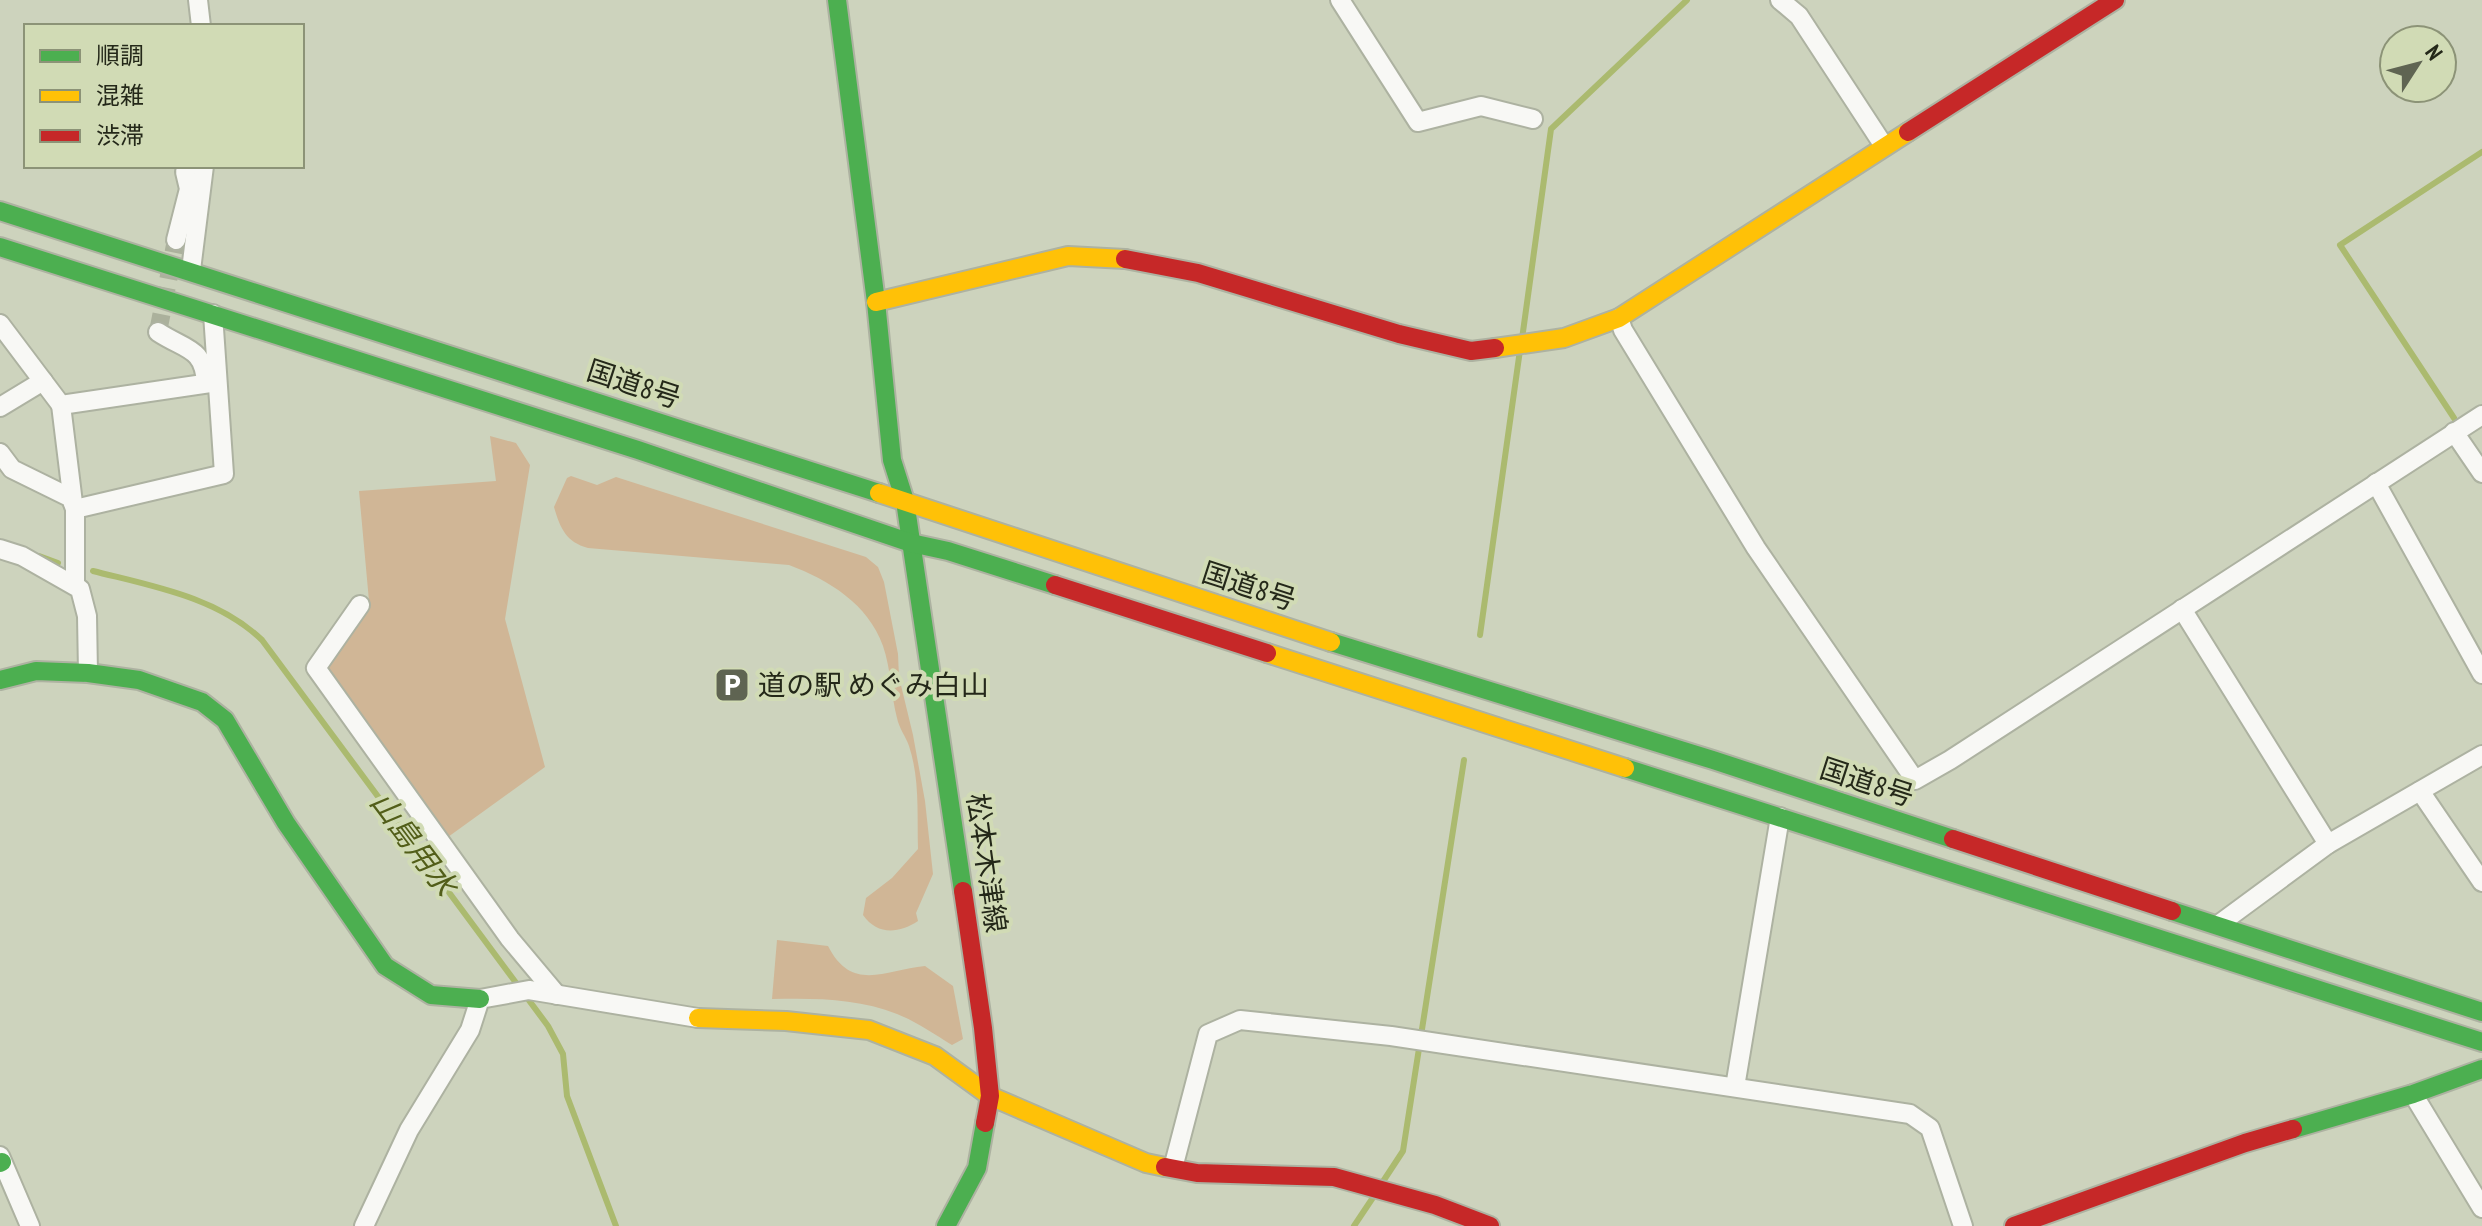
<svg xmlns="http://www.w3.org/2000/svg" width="2482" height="1226" viewBox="0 0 2482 1226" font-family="'PT Sans Narrow','Noto Sans JP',sans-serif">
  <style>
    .green { fill: #d0b696 }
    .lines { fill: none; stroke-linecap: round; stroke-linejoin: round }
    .stream { stroke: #abba6f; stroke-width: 6 }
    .street-tunnel { stroke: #abb19c; stroke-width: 18; stroke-dasharray: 18 9; stroke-linecap: butt }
    .street-casing { stroke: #adb2a1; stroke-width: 22 }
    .fast-casing { stroke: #adb2a1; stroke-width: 22 }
    .slow-casing { stroke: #adb2a1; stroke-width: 22 }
    .jam-casing { stroke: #adb2a1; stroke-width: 22 }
    .street { stroke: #f8f8f5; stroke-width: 18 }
    .fast { stroke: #4caf50; stroke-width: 18 }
    .slow { stroke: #ffc107; stroke-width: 18 }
    .jam { stroke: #c62828; stroke-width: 18 }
    .labels { text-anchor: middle; stroke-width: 8; stroke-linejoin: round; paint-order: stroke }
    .street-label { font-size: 28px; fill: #242819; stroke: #d1dbb5 }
    .poi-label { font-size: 28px; fill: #242819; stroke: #d1dbb5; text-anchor: start }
    .water-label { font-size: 30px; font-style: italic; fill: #525e19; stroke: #d1dbb5 }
  </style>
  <rect width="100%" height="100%" fill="#cdd3bd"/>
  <g class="green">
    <path d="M 490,436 L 516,443 L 530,465 L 505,619 L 545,767 L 448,837 L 329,675 L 328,663 L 362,619 L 369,601 L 359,491 L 496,481 Z"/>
    <path d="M 571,476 L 597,485 L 616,477 L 866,557 L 878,567 L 884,582 L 898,654 L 899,677 L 913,735 L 925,801 L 933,874 L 916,913 L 918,921 C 898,934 877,935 863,915 L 866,898 L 892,878 L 918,849 C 917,815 920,779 909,746 C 906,737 899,728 897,718 C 891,695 891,669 883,646 C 868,604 829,580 789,565 L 588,548 C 566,542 560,528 554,507 L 567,478 Z"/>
    <path d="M 777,940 L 828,946 C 852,993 885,970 925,966 L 953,986 L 963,1039 L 952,1045 C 934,1034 917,1022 897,1014 C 858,998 813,998 772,999 Z"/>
  </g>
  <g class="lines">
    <g class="stream">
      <path d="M 1522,339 L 1551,129 L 1687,0"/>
      <path d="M 2454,418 L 2340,245 L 2482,152"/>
      <path d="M 39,556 L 58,563"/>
      <path d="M 93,571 C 152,586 217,597 262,640 L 548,1026 L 563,1054 L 567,1096 L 616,1226"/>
      <path d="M 1480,635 L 1520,350"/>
      <path d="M 1382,1183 L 1403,1151 L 1464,760"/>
      <path d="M 1354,1226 L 1374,1196"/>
    </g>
    <path class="street-tunnel" d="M 158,332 L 176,240"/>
    <defs>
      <g id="street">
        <path d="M 198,0 L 201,26"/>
        <path d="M 1340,0 L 1418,122 L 1481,106 L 1533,119"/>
        <path d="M 1780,0 L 1799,16 L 1884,146"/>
        <path d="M 176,240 L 189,189 L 185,172 L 189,166"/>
        <path d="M 191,270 L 204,166"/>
        <path d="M 1619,318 L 1623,330 L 1756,548 L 1915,780 L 1950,760 L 2482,415"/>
        <path d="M 0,324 L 61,405 L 217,382"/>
        <path d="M 158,332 C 185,350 204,347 206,383"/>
        <path d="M 61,405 L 73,503"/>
        <path d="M 0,407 L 43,381"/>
        <path d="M 2454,432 L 2482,473"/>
        <path d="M 0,453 L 12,469 L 71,498 L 75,509"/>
        <path d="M 2376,483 L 2482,674"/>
        <path d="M 0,549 L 22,556 L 80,589 L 87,616 L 88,673"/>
        <path d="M 75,584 L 75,509 L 224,474 L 213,314"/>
        <path d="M 360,605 L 316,668 L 510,939 L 557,995"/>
        <path d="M 2182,609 L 2328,844"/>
        <path d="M 2420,791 L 2482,882"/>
        <path d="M 2218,925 L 2328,844 L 2482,755"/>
        <path d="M 1735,1087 L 1780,817"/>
        <path d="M 2413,1094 L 2482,1208"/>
        <path d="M 0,1156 L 30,1226"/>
        <path d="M 1173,1168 L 1208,1034 L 1240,1020 L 1391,1036 L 1910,1114 L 1930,1128 L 1963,1226"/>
        <path d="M 364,1226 L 409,1130 L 470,1030 L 480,999 L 529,990 L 698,1018"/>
      </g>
      <g id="fast">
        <path d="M 837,0 L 876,302 L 892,460 L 905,501 L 963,891"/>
        <path d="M 0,211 L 879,493"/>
        <path d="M 0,247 L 638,450 L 911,543 L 948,551 L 1055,585"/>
        <path d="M 1331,642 L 1713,760 L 1953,839"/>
        <path d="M 0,680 L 36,671 L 88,673 L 139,680 L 202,702 L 225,720 L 286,823 L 385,966 L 431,995 L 480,999"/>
        <path d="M 1625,768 L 2482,1042"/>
        <path d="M 2172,911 L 2482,1012"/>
        <path d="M 2293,1129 L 2413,1094 L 2482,1069"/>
        <path d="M 0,1163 L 2,1162"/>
        <path d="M 946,1226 L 977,1168 L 985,1123"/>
      </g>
      <g id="slow">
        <path d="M 876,302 L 1068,256 L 1125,259"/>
        <path d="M 1495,348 L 1564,338 L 1619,318 L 1908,132"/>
        <path d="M 879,493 L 1331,642"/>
        <path d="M 1267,653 L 1625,768"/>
        <path d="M 698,1018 L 786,1021 L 869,1030 L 935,1056 L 990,1096 L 1146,1163 L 1165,1167"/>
      </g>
      <g id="jam">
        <path d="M 1908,132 L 2115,0"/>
        <path d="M 1125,259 L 1198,273 L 1399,334 L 1471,351 L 1495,348"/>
        <path d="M 1055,585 L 1267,653"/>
        <path d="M 1953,839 L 2172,911"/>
        <path d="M 963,891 L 983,1028 L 990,1096 L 985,1123"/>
        <path d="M 1165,1167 L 1197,1173 L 1334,1177 L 1435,1205 L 1490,1226"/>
        <path d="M 2014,1226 L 2245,1143 L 2293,1129"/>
      </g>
    </defs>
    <use href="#street" class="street-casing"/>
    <use href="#fast" class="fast-casing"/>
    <use href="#slow" class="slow-casing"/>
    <use href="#jam" class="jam-casing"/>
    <use href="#street" class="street"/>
    <use href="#fast" class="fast"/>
    <use href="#slow" class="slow"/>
    <use href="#jam" class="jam"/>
  </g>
  <defs>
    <symbol id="parking-square" viewBox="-11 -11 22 22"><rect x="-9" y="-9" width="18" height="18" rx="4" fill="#5f6452" stroke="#d1dbb5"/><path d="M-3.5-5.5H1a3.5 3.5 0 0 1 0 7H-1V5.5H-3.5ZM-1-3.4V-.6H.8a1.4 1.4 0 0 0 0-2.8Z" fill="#fff"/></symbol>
  </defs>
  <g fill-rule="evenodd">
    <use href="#parking-square" x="712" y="665" width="40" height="40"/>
  </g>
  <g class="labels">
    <g class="street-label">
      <text transform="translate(634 384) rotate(18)" y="10">国道8号</text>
      <text transform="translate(1249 586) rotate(18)" y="10">国道8号</text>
      <text transform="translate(1867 782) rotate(18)" y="10">国道8号</text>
      <text transform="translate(987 863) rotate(82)" y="10">松本木津線</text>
    </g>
    <g class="poi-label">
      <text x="758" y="695">道の駅 めぐみ白山</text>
    </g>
    <g class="water-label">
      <text transform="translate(413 844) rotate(53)" y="10">山島用水</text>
    </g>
  </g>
  <rect x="24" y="24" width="280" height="144" fill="#d1dbb5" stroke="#8c9377" stroke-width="2"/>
  <rect x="40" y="50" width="40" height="12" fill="#4caf50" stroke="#8c9377" stroke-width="2"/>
  <text x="96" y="64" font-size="24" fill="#242819">順調</text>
  <rect x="40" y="90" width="40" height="12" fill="#ffc107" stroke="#8c9377" stroke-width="2"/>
  <text x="96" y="104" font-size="24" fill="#242819">混雑</text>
  <rect x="40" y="130" width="40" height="12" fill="#c62828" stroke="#8c9377" stroke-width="2"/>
  <text x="96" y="144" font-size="24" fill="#242819">渋滞</text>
  <g transform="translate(2418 64) rotate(54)"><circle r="38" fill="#d1dbb5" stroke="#8c9377" stroke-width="2"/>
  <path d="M0-6L14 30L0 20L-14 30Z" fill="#5f6452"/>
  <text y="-12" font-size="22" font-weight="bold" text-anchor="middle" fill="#242819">N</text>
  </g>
</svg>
